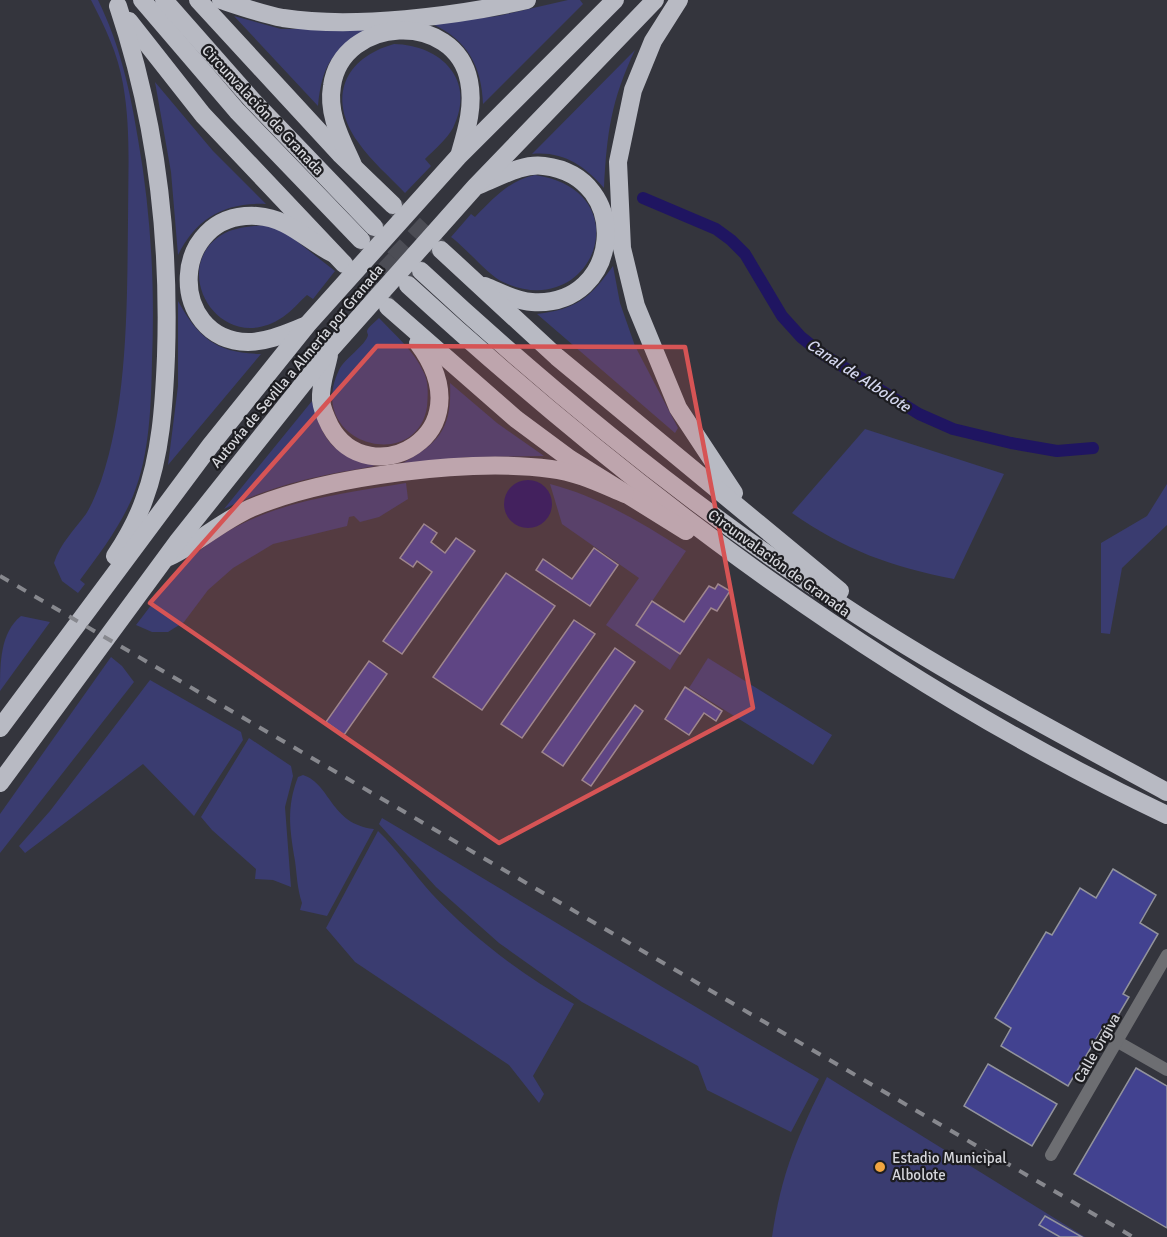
<svg xmlns="http://www.w3.org/2000/svg" width="1167" height="1237" viewBox="0 0 1167 1237" font-family="Signika,sans-serif">
  <style>
    .green { fill: #3a3c70 }
    .water { fill: #1f1561 }
    .lines { fill: none; stroke-linecap: round; stroke-linejoin: round }
    .canal { stroke: #1f1561; stroke-width: 12 }
    .building { fill: #424290; stroke: #92939c; stroke-width: 1.5 }
    .highway-tunnel { stroke: #4c4d55; stroke-width: 18; stroke-dasharray: 18 9; stroke-linecap: butt }
    .street { stroke: #6d6e72; stroke-width: 12 }
    .highway { stroke: #b8bac3; stroke-width: 18 }
    .rail { stroke: #87888e; stroke-width: 4; stroke-dasharray: 10 10; stroke-linecap: butt }
    .marked { fill: #d65455; fill-opacity: 0.2; stroke: #d65455; stroke-width: 4.5; stroke-linejoin: round }
    .poi-dot { fill: #f2a540; stroke: #1d1d21; stroke-width: 2 }
    .labels { text-anchor: middle; stroke-width: 4.5; stroke-linejoin: round; paint-order: stroke }
    .street-label { font-size: 15px; fill: #d6d7dc; stroke: #1d1d21 }
    .poi-label { font-size: 15px; fill: #d6d7dc; stroke: #1d1d21; text-anchor: start }
    .water-label { font-size: 16px; font-style: italic; fill: #d2d5ec; stroke: #1d1d21 }
  </style>
  <rect width="100%" height="100%" fill="#34353d"/>
  <g class="green">
    <path d="M 91,0 L 98,0 C 120,45 130,90 138,139 C 151,213 155,286 152,361 C 151,405 150,454 133,496 C 120,527 100,553 80,580 L 85,584 L 78,593 L 62,581 L 54,563 C 60,544 74,530 86,514 C 92,505 97,491 101,481 C 128,402 127,303 128,220 C 128,175 131,129 123,84 C 118,54 105,27 91,0 Z"/>
    <path d="M 568,0 L 580,0 L 583,4 L 483,104 C 482,67 467,39 432,24 L 498,16 Z"/>
    <path d="M 234,16 L 281,29 L 366,29 C 332,51 322,65 318,106 Z"/>
    <path d="M 394,44 C 441,45 477,80 453,128 C 447,139 434,150 425,159 L 431,166 L 405,193 C 390,177 371,161 358,142 C 327,98 344,58 394,44 Z"/>
    <path d="M 635,50 C 611,101 607,132 604,188 C 584,165 562,151 532,154 Z"/>
    <path d="M 155,82 L 213,151 L 266,204 C 225,202 196,218 178,255 L 171,172 Z"/>
    <path d="M 535,175 C 643,191 593,324 503,282 C 489,276 466,248 451,237 L 471,214 L 475,217 C 494,198 508,181 535,175 Z"/>
    <path d="M 266,225 L 285,232 L 335,271 L 313,299 L 307,295 C 299,302 292,311 283,317 C 219,360 165,265 225,233 C 238,227 253,226 266,225 Z"/>
    <path d="M 613,266 L 620,303 L 635,346 L 678,428 L 675,433 L 537,314 C 577,309 590,298 613,266 Z"/>
    <path d="M 178,301 C 199,339 217,353 261,354 L 168,465 L 178,386 Z"/>
    <path d="M 379,318 C 394,334 414,351 423,371 C 429,381 428,395 427,407 C 416,475 304,443 339,370 C 344,359 366,345 368,335 C 368,334 367,333 367,331 C 368,327 376,321 379,318 Z"/>
    <path d="M 450,383 L 497,423 L 544,456 L 470,457 L 403,463 C 441,442 452,427 450,383 Z"/>
    <path d="M 312,401 C 324,444 332,453 375,466 C 317,476 278,483 224,509 Z"/>
    <path d="M 865,429 L 1004,474 L 954,579 C 891,567 845,550 792,513 Z"/>
    <path d="M 406,483 L 408,499 L 379,517 L 360,522 L 354,516 L 349,517 L 347,526 L 273,544 L 233,568 L 208,590 L 184,622 L 168,632 L 152,632 L 136,625 C 155,601 174,572 198,552 C 257,503 333,495 406,483 Z"/>
    <path d="M 550,484 C 600,497 642,523 686,551 L 636,625 L 680,654 L 670,670 L 606,625 L 639,578 L 562,524 Z"/>
    <path d="M 1167,484 L 1167,525 L 1122,568 L 1110,634 L 1101,633 L 1101,543 L 1147,516 Z"/>
    <path d="M 21,616 L 50,622 L 0,691 C 0,663 0,633 21,616 Z"/>
    <path d="M 111,657 L 122,666 L 134,682 L 0,853 L 0,814 Z"/>
    <path d="M 708,658 L 832,735 L 813,765 L 689,688 Z"/>
    <path d="M 150,680 L 241,732 L 243,740 L 194,816 L 143,764 L 25,853 L 19,846 L 50,811 Z"/>
    <path d="M 249,738 L 291,766 L 293,776 L 285,807 L 291,887 L 273,880 L 255,879 L 256,869 L 212,830 L 201,817 Z"/>
    <path d="M 303,775 C 331,784 330,824 374,829 L 327,916 L 300,910 L 302,903 C 297,888 297,875 295,861 C 290,830 286,808 298,777 Z"/>
    <path d="M 382,818 C 528,904 672,995 819,1079 L 791,1132 L 707,1090 L 698,1066 L 582,1002 L 499,943 L 436,887 L 379,824 Z"/>
    <path d="M 378,831 C 398,850 413,873 432,894 C 472,937 522,975 574,1004 L 533,1076 L 544,1094 L 539,1103 L 509,1065 L 355,962 L 326,928 Z"/>
    <path d="M 827,1077 L 1085,1237 L 772,1237 C 781,1173 798,1135 827,1077 Z"/>
  </g>
  <circle class="water" cx="528" cy="504" r="24"/>
  <g class="lines">
    <path class="canal" d="M 643,198 L 716,229 L 731,240 L 745,254 L 782,316 L 801,337 L 821,353 L 919,414 L 953,429 L 1011,443 L 1057,451 L 1093,448"/>
  </g>
  <g class="building">
    <path d="M 424,524 L 437,533 L 431,542 L 445,553 L 456,538 L 475,551 L 402,654 L 383,641 L 432,572 L 417,561 L 413,567 L 400,558 Z"/>
    <path d="M 594,548 L 618,565 L 590,606 L 536,570 L 543,559 L 572,579 Z"/>
    <path d="M 506,573 L 555,606 L 482,710 L 433,677 Z"/>
    <path d="M 718,584 L 730,591 L 717,611 L 711,608 L 680,654 L 636,625 L 652,601 L 684,622 L 709,586 L 715,589 Z"/>
    <path d="M 574,620 L 595,634 L 522,738 L 501,724 Z"/>
    <path d="M 615,648 L 635,662 L 563,766 L 542,752 Z"/>
    <path d="M 369,661 L 387,674 L 344,735 L 326,722 Z"/>
    <path d="M 685,687 L 722,711 L 716,721 L 704,713 L 689,735 L 665,719 Z"/>
    <path d="M 635,705 L 643,711 L 591,786 L 582,780 Z"/>
    <path d="M 1113,869 L 1156,895 L 1140,923 L 1158,934 L 1123,994 L 1129,997 L 1110,1029 L 1104,1026 L 1068,1086 L 1001,1046 L 1011,1028 L 995,1018 L 1046,932 L 1052,935 L 1080,888 L 1096,898 Z"/>
    <path d="M 988,1064 L 1057,1104 L 1032,1146 L 964,1106 Z"/>
    <path d="M 1136,1068 L 1167,1086 L 1167,1228 L 1074,1174 Z"/>
    <path d="M 1045,1216 L 1082,1237 L 1060,1237 L 1039,1225 Z"/>
  </g>
  <g class="lines">
    <g class="highway-tunnel">
      <path d="M 394,206 L 440,249"/>
      <path d="M 374,227 L 419,270"/>
      <path d="M 363,241 L 408,284"/>
      <path d="M 344,264 L 388,306"/>
    </g>
    <g class="street">
      <path d="M 1118,1042 L 1167,1070"/>
      <path d="M 1051,1155 L 1167,955"/>
    </g>
    <g class="highway">
      <path d="M 142,0 L 237,111 L 361,240"/>
      <path d="M 164,0 L 253,101 L 374,227"/>
      <path d="M 198,0 L 340,154 L 393,205"/>
      <path d="M 221,0 C 242,7 262,14 283,18 C 353,29 458,16 527,0"/>
      <path d="M 679,0 L 653,41 L 633,90 L 618,162 L 622,248 L 636,306 L 678,408 L 734,493"/>
      <path d="M 129,21 L 203,115 L 344,264"/>
      <path d="M 353,165 C 342,140 327,115 332,86 C 342,16 455,10 469,81 C 474,106 467,129 460,153"/>
      <path d="M 479,185 C 500,177 522,163 544,166 C 634,177 622,308 532,302 C 515,301 500,292 485,286"/>
      <path d="M 441,250 L 557,357 L 840,591"/>
      <path d="M 421,271 C 553,394 693,508 845,607 C 948,675 1059,733 1167,792"/>
      <path d="M 408,285 C 636,494 887,683 1167,815"/>
      <path d="M 388,307 L 516,419 L 570,459 L 686,531"/>
      <path d="M 305,326 C 287,333 268,342 248,342 C 166,340 169,211 257,216 C 289,218 307,241 334,254"/>
      <path d="M 329,355 C 326,370 320,385 321,400 C 322,410 326,418 330,426 C 368,496 488,436 418,343"/>
      <path d="M 115,556 C 127,538 137,520 144,500 C 161,455 164,404 166,356 C 170,237 156,119 118,6"/>
      <path d="M 169,557 C 198,543 222,521 251,508 C 327,476 470,458 551,469 C 577,472 601,484 625,494"/>
      <path d="M 0,728 L 210,446 L 307,325 L 458,157 L 615,0"/>
      <path d="M 0,783 L 178,541 L 330,350 L 475,187 L 655,0"/>
    </g>
    <path class="rail" d="M 0,576 L 1133,1237"/>
  </g>
  <path class="marked" d="M 377,346 L 685,347 L 753,708 L 499,843 L 150,603 Z"/>
  <circle class="poi-dot" cx="880" cy="1167" r="6"/>
  <g class="labels">
    <g class="street-label">
      <text transform="translate(263 110) rotate(47)" y="5">Circunvalación de Granada</text>
      <text transform="translate(297 366) rotate(-50)" y="5">Autovía de Sevilla a Almería por Granada</text>
      <text transform="translate(779 563) rotate(36)" y="5">Circunvalación de Granada</text>
      <text transform="translate(1097 1048) rotate(-60)" y="5">Calle Órgiva</text>
    </g>
    <g class="poi-label">
      <text x="892" y="1163">Estadio Municipal<tspan x="892" dy="17">Albolote</tspan></text>
    </g>
    <g class="water-label">
      <text transform="translate(859 375) rotate(33)" y="6">Canal de Albolote</text>
    </g>
  </g>
</svg>
